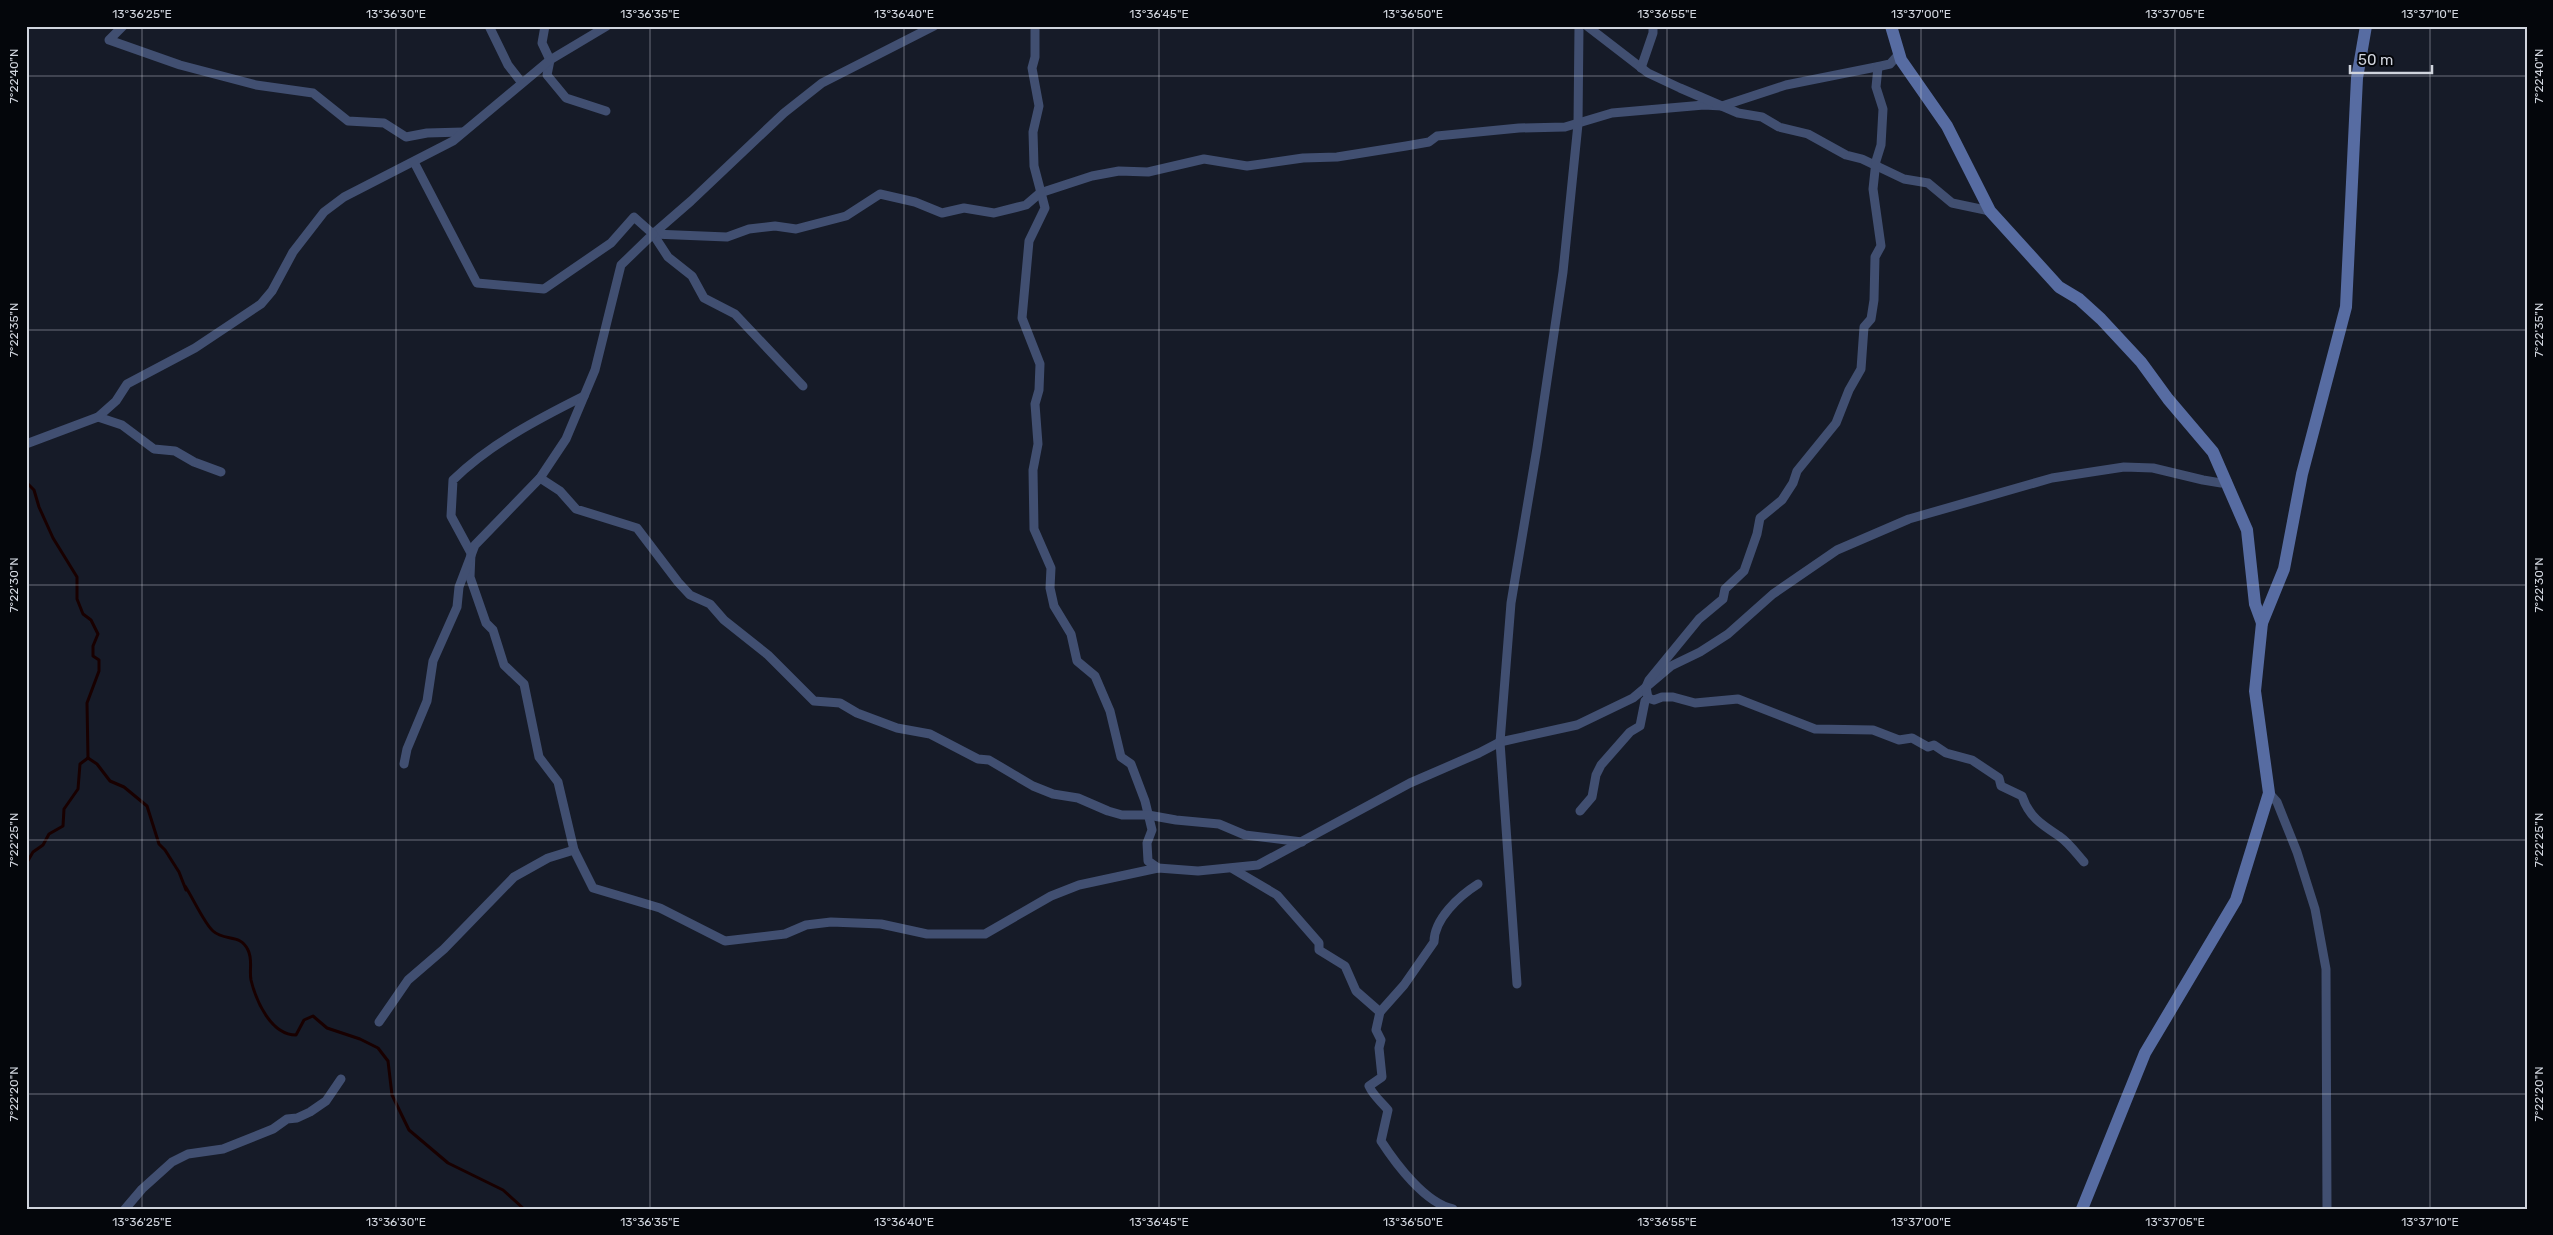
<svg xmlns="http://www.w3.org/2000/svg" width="2553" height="1235" viewBox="0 0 2553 1235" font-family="Rubik,sans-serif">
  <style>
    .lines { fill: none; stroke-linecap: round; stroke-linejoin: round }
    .stream { stroke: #180000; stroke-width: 3 }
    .street { stroke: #414f71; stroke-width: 9 }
    .secondary { stroke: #576ca2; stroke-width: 12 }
    .ticks { fill: none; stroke: #d0d4dd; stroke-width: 1; stroke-opacity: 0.45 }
    .neatline { fill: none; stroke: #d0d4dd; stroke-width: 2 }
    .ticks-label { font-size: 12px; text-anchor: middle; fill: #d0d4dd }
  </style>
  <rect width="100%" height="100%" fill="#161b28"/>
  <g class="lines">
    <g class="stream">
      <path d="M 26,482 L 34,490 L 39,507 L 53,538 L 77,577 L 77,599 L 83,614 L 91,620 L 98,634 L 93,646 L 93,656 L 99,660 L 99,671 L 87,703 L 88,758"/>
      <path d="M 88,758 L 97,764 L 110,781 L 124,787 L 147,806 L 159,844 L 165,850 L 179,872 L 186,890 L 185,886 C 193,898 204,923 213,931 C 225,942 240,933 248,950 C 253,960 249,970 251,980 C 256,1001 271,1035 296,1035 L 304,1020 L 313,1016 L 327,1028 L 360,1039 L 378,1048 L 388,1061 L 392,1095 L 409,1130 L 448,1163 L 503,1190 L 524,1209"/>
      <path d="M 26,864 L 33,852 L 43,845 L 49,834 L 63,826 L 64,809 L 78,789 L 80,764 L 88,758"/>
    </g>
    <g class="street">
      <path d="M 123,26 L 109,40 L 180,65 L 256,85 L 313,93 L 348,121 L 384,123 L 406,137 L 427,133 L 463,132"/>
      <path d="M 489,26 L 508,65 L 522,83"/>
      <path d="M 545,26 L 542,43 L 550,60 L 547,75 L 566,98 L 606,111"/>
      <path d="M 934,26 L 822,83 L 784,113 L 691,201 L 653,234 L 727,237 L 749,229 L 775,226 L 796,229 L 846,216 L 880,194 L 915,202 L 942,213 L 964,208 L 994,213 L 1026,205 L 1040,193 L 1092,176 L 1119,171 L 1148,172 L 1204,159 L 1247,166 L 1303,158 L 1337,157 L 1406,146 L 1429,142 L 1437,136 L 1519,128 L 1565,127 L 1612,113 L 1704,105 L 1722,106 L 1786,85 L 1881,66 L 1890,64 L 1899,54"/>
      <path d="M 1035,26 L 1035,57 L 1032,68 L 1039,106 L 1033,132 L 1034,166 L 1045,208 L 1029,241 L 1022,318 L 1040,364 L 1039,390 L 1035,404 L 1038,444 L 1033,470 L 1034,529 L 1051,568 L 1050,588 L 1054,606 L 1071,634 L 1077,661 L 1095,676 L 1110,711 L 1121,757 L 1131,764 L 1145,801 L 1152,830 L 1147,843 L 1148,861 L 1158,868"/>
      <path d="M 1587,26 L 1648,73 L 1680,88 L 1738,113 L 1762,117 L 1779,127 L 1808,134 L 1846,155 L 1862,159 L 1904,179 L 1928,183 L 1952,203 L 1990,211"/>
      <path d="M 1641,68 L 1653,33 L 1653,26"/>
      <path d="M 653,234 L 668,257 L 692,276 L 704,298 L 735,314 L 803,386"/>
      <path d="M 584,396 C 538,419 490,444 453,480 L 451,516 L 471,553 L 470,577 L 486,623 L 493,630 L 504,665 L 524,684 L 539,757 L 558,782 L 574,850 L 593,888 L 660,908 L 725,941 L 785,934 L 806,925 L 831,922 L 881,924 L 927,934 L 985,934 L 1051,896 L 1079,885 L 1158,868 L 1198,871 L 1258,865 L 1410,783 L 1479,753 L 1500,742 L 1577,725 L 1633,698 L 1671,666 L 1700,652 L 1728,634 L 1773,594 L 1837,550 L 1909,519 L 2052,478 L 2124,467 L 2153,468 L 2203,480 L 2221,483 L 2227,481"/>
      <path d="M 98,417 L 122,425 L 154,449 L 175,451 L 194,462 L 221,472"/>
      <path d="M 26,444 L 98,417 L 116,401 L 127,384 L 195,348 L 261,304 L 272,291 L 293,252 L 324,212 L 344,197 L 453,141 L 550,60 L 607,26"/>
      <path d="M 540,478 L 560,491 L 576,509 L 637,528 L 678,582 L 690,595 L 710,604 L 724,620 L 768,655 L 814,701 L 840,703 L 857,713 L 897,728 L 930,734 L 978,759 L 989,760 L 1033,786 L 1053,794 L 1078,798 L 1108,811 L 1122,815 L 1148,815 L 1176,820 L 1219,824 L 1245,835 L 1302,842"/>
      <path d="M 1648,698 L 1654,700 L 1662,697 L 1673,697 L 1695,703 L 1738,699 L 1815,729 L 1873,730 L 1899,740 L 1912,738 L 1928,747 L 1934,745 L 1946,753 L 1972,760 L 1999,778 L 2001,786 L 2022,796 C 2029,817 2042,825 2059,836 C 2069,843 2076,853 2084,862"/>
      <path d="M 404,764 L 407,749 L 427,701 L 433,661 L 457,607 L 459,587 L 475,545 L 540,478 L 566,439 L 595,370 L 621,265 L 653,234 L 634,217 L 611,243 L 544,289 L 477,283 L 414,162"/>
      <path d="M 2269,793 L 2277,802 L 2297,852 L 2315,909 L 2326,969 L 2327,1209"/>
      <path d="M 1580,811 L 1592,797 L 1596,775 L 1601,765 L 1630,732 L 1640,726 L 1645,701 L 1648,698 L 1646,687 L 1649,680 L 1699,619 L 1723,599 L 1725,589 L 1744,571 L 1757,534 L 1760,518 L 1782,500 L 1793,483 L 1797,471 L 1836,423 L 1849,390 L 1861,369 L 1864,327 L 1871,319 L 1874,300 L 1875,257 L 1881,246 L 1873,189 L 1876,161 L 1881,145 L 1883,109 L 1876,87 L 1878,67"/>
      <path d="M 1233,869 L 1277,895 L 1319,943 L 1319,950 L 1345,966 L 1356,991 L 1380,1012 L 1376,1030 L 1381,1040 L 1379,1048 L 1382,1077 L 1369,1086 C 1374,1097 1381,1101 1388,1110 L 1381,1141 C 1396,1164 1425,1203 1453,1209"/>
      <path d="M 1517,984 L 1500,742 L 1511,603 L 1537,448 L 1563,272 L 1578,124 L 1579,26"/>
      <path d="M 1380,1012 L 1404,985 L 1434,942 C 1434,919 1459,896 1478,884"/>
      <path d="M 379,1022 L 408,980 L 444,949 L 514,877 L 548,858 L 574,850"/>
      <path d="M 125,1209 L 142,1189 L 172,1162 L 188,1154 L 223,1149 L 273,1129 L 287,1119 L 297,1118 L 310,1112 L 326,1101 L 341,1079"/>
    </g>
    <g class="secondary">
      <path d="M 1891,26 L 1901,60 L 1947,126 L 1990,211 L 2059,287 L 2079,299 L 2101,319 L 2141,362 L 2168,399 L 2213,452 L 2247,530 L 2255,604 L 2262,623"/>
      <path d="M 2082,1209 L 2145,1053 L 2236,900 L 2269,793 L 2255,691 L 2262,623 L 2284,569 L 2302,474 L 2346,307 L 2357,78 L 2366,26"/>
    </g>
  </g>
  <path class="ticks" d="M 142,26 L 142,1209M 396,26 L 396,1209M 650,26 L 650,1209M 904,26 L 904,1209M 1159,26 L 1159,1209M 1413,26 L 1413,1209M 1667,26 L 1667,1209M 1921,26 L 1921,1209M 2175,26 L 2175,1209M 2430,26 L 2430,1209M 26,76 L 2527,76M 26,330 L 2527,330M 26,585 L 2527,585M 26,840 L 2527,840M 26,1094 L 2527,1094"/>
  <rect width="2553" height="1235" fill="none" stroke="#04060b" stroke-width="55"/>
  <path d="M2350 65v8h82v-8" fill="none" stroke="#d0d4dd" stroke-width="2.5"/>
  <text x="2358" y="65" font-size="15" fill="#d0d4dd" stroke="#04060b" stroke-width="4" paint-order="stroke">50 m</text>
  <rect x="28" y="28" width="2498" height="1180" class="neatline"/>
  <g class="ticks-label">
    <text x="142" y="18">13°36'25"E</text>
    <text x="396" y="18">13°36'30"E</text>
    <text x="650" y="18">13°36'35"E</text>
    <text x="904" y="18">13°36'40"E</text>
    <text x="1159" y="18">13°36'45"E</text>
    <text x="1413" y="18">13°36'50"E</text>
    <text x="1667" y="18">13°36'55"E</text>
    <text x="1921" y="18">13°37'00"E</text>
    <text x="2175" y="18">13°37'05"E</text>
    <text x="2430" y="18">13°37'10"E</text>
    <text transform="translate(14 76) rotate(-90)" y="4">7°22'40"N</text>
    <text transform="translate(2539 76) rotate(-90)" y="4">7°22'40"N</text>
    <text transform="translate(14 330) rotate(-90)" y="4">7°22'35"N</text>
    <text transform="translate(2539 330) rotate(-90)" y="4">7°22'35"N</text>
    <text transform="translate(14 585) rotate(-90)" y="4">7°22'30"N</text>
    <text transform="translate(2539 585) rotate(-90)" y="4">7°22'30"N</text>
    <text transform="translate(14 840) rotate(-90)" y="4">7°22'25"N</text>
    <text transform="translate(2539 840) rotate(-90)" y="4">7°22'25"N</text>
    <text transform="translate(14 1094) rotate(-90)" y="4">7°22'20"N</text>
    <text transform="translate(2539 1094) rotate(-90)" y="4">7°22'20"N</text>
    <text x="142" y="1226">13°36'25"E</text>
    <text x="396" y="1226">13°36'30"E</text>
    <text x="650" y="1226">13°36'35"E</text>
    <text x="904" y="1226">13°36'40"E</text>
    <text x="1159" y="1226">13°36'45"E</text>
    <text x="1413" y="1226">13°36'50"E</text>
    <text x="1667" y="1226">13°36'55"E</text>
    <text x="1921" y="1226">13°37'00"E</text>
    <text x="2175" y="1226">13°37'05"E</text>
    <text x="2430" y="1226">13°37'10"E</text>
  </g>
</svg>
